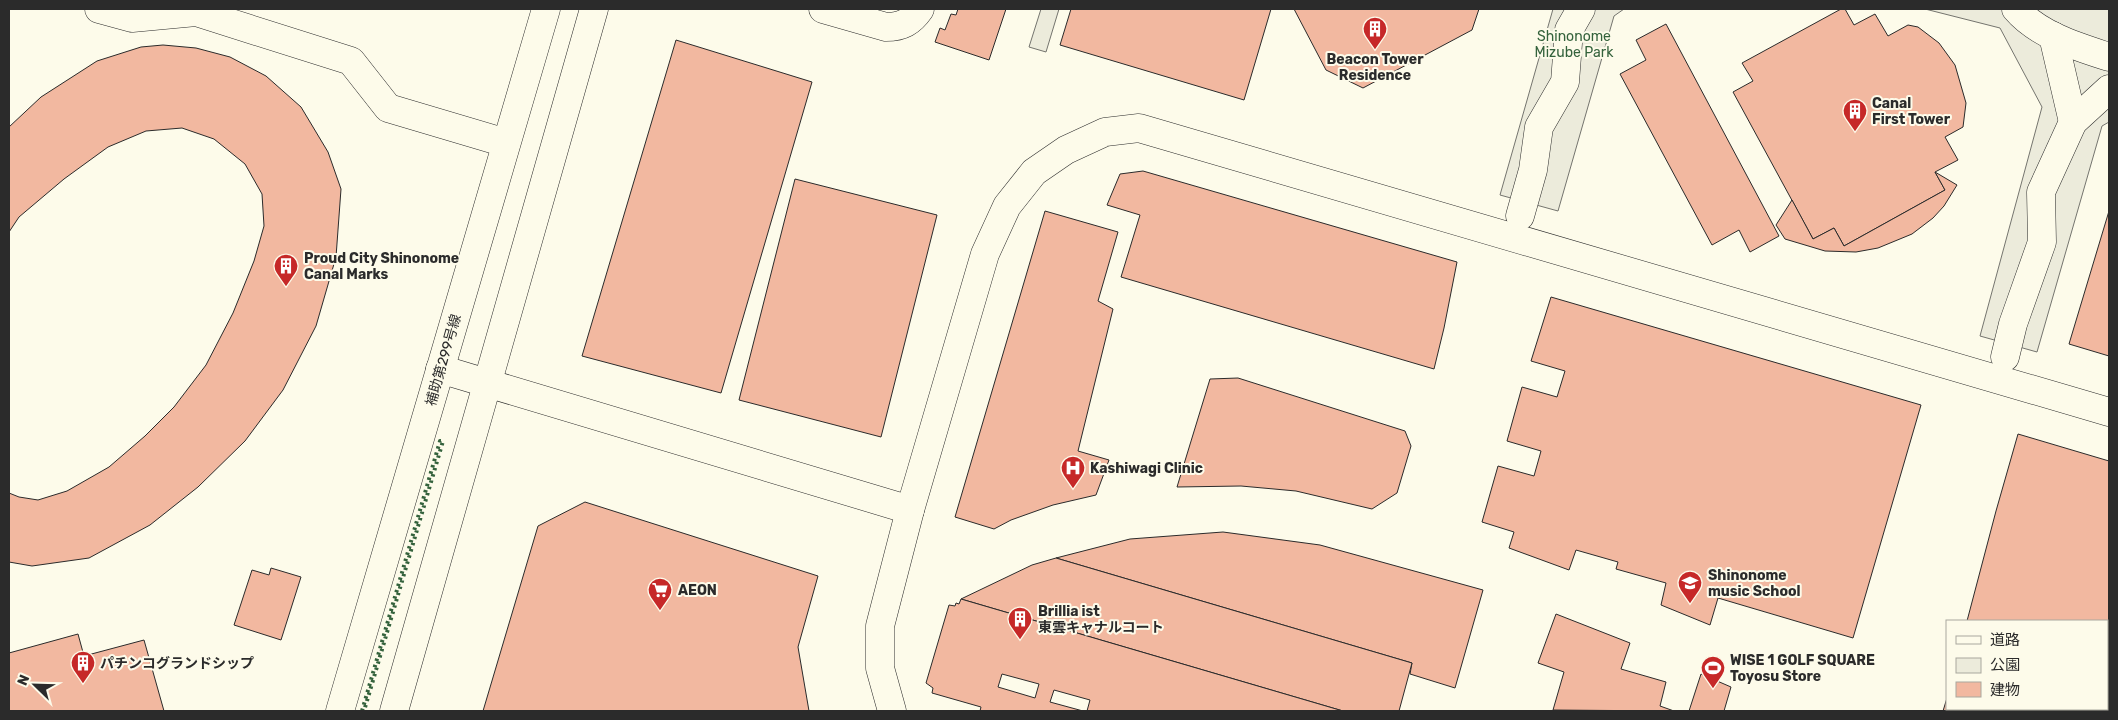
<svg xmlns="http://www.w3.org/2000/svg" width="2118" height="720" viewBox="0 0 2118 720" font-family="Rubik,'Noto Sans JP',sans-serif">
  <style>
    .green { fill: #ecebdb; stroke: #74746e }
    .building { fill: #f2b8a0; stroke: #2b2b2b; fill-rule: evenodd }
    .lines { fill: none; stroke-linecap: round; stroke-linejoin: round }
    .minor-casing { stroke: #2b2b2b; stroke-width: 29 }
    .minor { stroke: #fdfbea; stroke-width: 28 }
    .hedge { stroke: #34623c; stroke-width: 4; stroke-dasharray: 2.5 4; stroke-linecap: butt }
    .labels { text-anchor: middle; stroke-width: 4; stroke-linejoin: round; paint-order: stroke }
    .park-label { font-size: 14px; fill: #34623c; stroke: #fdfbea }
    .poi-label { font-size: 14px; font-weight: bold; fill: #2b2b2b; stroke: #fdfbea; text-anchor: start }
    .street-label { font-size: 14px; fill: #2b2b2b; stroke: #fdfbea }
  </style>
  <rect width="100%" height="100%" fill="#fdfbea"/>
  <g class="green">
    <path d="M 1041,9 L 1059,9 L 1046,52 L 1029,47 Z"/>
    <path d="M 1553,9 L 1624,9 L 1614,16 L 1558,211 L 1500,195 Z"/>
    <path d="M 1925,9 L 2109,9 L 2109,122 L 2102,126 L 2037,352 L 1980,336 L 2042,107 L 2000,28 Z"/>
  </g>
  <g class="building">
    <path d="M 958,9 L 1006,9 L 989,60 L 935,42 L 940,28 L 945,30 L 951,14 L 956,15 Z"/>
    <path d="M 1071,9 L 1271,9 L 1244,100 L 1060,45 Z"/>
    <path d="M 1294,9 L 1479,9 L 1472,30 L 1363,88 L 1326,70 Z"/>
    <path d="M 1841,9 L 1845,9 L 1854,25 L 1875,14 L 1888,36 L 1908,25 L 1918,27 L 1939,43 L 1955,65 L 1966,103 L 1963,127 L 1945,137 L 1958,160 L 1935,172 L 1945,190 L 1844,246 L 1834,228 L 1813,239 L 1733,92 L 1753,81 L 1742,63 Z"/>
    <path d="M 1666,24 L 1779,236 L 1750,252 L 1739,230 L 1712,245 L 1620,74 L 1646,60 L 1636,40 Z"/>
    <path d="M 676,40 L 812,82 L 721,393 L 582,356 Z"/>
    <path d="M 163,45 L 196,48 L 230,57 L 266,76 L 301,107 L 328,152 L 341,189 L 336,257 L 316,326 L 283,390 L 245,441 L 198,487 L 150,525 L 89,558 L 32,566 L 9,562 L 9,493 L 19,497 L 38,500 L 67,491 L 109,467 L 145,436 L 174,407 L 206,365 L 233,313 L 254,261 L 264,226 L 262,194 L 245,164 L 214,139 L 182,128 L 146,131 L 108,147 L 64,179 L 19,217 L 9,232 L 9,127 L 41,97 L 97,61 L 141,47 Z"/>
    <path d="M 1143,171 L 1457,262 L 1444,328 L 1434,369 L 1121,277 L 1140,215 L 1107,205 L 1120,174 Z"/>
    <path d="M 1935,172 L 1957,185 L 1944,206 L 1933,218 L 1912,234 L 1878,248 L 1856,252 L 1825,251 L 1785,239 L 1776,225 L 1792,200 L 1813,239 L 1834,228 L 1844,246 L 1945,190 Z"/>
    <path d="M 795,179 L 937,215 L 881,437 L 739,400 Z"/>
    <path d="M 1045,211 L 1118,232 L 1098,301 L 1113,309 L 1078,451 L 1109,460 L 1096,495 L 1053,505 L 1011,520 L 994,529 L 955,517 Z"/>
    <path d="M 2109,211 L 2109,356 L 2069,344 Z"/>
    <path d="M 1551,297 L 1921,405 L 1853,638 L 1718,598 L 1710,625 L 1661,605 L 1666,583 L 1616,569 L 1618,562 L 1576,550 L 1569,570 L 1509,548 L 1514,532 L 1482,522 L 1498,466 L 1534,476 L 1541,451 L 1507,441 L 1522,387 L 1557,397 L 1565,371 L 1531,361 Z"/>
    <path d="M 1238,378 L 1405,431 L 1411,446 L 1397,493 L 1372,509 L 1296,491 L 1241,486 L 1177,487 L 1210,379 Z"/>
    <path d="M 2018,434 L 2109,461 L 2109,711 L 1943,711 L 1947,698 L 1947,709 L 2107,709 L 2107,621 L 1967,621 L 1996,511 Z"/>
    <path d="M 585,502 L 818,576 L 798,647 L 809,711 L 483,711 L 538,526 Z"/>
    <path d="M 1223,532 L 1320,545 L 1483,590 L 1455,688 L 1410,674 L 1412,663 L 1056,558 L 1130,539 Z"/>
    <path d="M 1056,558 L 1412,663 L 1399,711 L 1343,711 L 961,599 L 1032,565 Z"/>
    <path d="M 271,568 L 301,577 L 281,640 L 234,625 L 252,570 L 269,575 Z"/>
    <path d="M 961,599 L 1343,711 L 1087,711 L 1090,700 L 1054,690 L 1050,702 L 1083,711 L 980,711 L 981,707 L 932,693 L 933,688 L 926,683 L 949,605 L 955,606 L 956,603 L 959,604 ZM 1002,674 L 1039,684 L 1035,698 L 998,687 Z"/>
    <path d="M 1556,614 L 1630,643 L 1621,669 L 1666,682 L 1660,706 L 1674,711 L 1553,710 L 1564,672 L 1538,663 Z"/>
    <path d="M 78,634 L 84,656 L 144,640 L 164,711 L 9,711 L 9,653 Z"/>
    <path d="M 1701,674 L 1731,687 L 1724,711 L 1689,711 Z"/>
  </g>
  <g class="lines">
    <defs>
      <g id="minor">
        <path d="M 99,9 L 132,18 L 196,12 L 351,61 L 388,108 L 506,143"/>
        <path d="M 823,9 L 886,27 C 902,27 911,22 920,9"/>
        <path d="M 2016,9 C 2038,35 2078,47 2109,57"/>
        <path d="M 2053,36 L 2073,122"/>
        <path d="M 1520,216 L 1533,170 L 1539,127 L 1565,82 L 1569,30 L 1581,9"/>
        <path d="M 2005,357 L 2013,324 L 2042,242 L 2041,192 L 2073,122 L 2109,89"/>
        <path d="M 440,369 L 910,510"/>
        <path d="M 340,711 L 546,9"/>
        <path d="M 394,711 L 594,9"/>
        <path d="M 892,711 L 880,668 L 880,626 L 910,510 L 985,254 L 1007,206 L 1034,172 L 1066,150 L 1105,132 L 1139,128 L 2109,412"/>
      </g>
    </defs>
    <use href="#minor" class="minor-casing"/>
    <use href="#minor" class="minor"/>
    <path class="hedge" d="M 362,711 L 440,441 L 443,441 L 364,711"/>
  </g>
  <defs>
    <symbol id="building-pin" viewBox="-11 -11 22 30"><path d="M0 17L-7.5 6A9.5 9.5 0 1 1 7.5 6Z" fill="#c62828" stroke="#fdfbea"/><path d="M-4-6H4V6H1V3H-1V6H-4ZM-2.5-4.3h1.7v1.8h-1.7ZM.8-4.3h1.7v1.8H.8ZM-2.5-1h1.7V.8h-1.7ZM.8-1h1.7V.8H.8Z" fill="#fff"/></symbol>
    <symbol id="hospital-pin" viewBox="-11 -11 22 30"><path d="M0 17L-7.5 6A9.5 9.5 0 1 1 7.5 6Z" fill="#c62828" stroke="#fdfbea"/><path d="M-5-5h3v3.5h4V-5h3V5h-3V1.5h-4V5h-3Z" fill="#fff"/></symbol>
    <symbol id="school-pin" viewBox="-11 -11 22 30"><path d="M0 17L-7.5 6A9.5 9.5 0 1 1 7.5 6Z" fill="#c62828" stroke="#fdfbea"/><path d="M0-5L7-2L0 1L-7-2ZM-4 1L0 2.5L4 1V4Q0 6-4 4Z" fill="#fff"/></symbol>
    <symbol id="supermarket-pin" viewBox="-11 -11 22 30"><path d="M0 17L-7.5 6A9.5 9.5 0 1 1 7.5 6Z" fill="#c62828" stroke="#fdfbea"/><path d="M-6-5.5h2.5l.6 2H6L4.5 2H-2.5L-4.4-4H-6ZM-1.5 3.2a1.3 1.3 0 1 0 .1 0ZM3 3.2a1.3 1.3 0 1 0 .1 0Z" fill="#fff"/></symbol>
    <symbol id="stadium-pin" viewBox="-11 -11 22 30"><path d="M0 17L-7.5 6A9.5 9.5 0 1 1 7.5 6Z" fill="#c62828" stroke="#fdfbea"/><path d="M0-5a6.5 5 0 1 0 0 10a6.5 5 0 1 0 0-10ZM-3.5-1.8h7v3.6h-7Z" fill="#fff"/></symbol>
  </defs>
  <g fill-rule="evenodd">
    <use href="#building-pin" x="1361" y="15" width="28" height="38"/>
    <use href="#building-pin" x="1841" y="97" width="28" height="38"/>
    <use href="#building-pin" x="272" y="252" width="28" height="38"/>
    <use href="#hospital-pin" x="1059" y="454" width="28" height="38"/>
    <use href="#school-pin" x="1676" y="569" width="28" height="38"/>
    <use href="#supermarket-pin" x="646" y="576" width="28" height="38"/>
    <use href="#building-pin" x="1006" y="605" width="28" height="38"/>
    <use href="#building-pin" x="69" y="649" width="28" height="38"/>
    <use href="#stadium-pin" x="1699" y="654" width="28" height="38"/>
  </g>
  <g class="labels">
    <g class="park-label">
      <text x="1574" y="41">Shinonome<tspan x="1574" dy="16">Mizube Park</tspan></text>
    </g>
    <g class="poi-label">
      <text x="1375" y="64" text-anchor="middle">Beacon Tower<tspan x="1375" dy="16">Residence</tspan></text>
      <text x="1872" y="108">Canal<tspan x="1872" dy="16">First Tower</tspan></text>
      <text x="304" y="263">Proud City Shinonome<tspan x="304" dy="16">Canal Marks</tspan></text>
      <text x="1090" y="473">Kashiwagi Clinic</text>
      <text x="1708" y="580">Shinonome<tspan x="1708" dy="16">music School</tspan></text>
      <text x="678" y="595">AEON</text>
      <text x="1038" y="616">Brillia ist<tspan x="1038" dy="16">東雲キャナルコート</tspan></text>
      <text x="1730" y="665">WISE 1 GOLF SQUARE<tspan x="1730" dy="16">Toyosu Store</tspan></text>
      <text x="100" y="668">パチンコグランドシップ</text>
    </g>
    <g class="street-label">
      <text transform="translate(443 360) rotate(-74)" y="5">補助第299号線</text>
    </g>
  </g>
  <rect width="2118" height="720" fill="none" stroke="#2b2b2b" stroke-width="20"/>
  <rect x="1946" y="620" width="162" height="90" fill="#fdfbea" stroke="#a9a89e"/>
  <rect x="1956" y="636" width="25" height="8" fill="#fdfbea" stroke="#a9a89e"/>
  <text x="1990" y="645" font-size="15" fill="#2b2b2b">道路</text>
  <rect x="1956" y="658" width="25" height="15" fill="#ecebdb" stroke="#a9a89e"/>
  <text x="1990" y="670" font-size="15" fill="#2b2b2b">公園</text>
  <rect x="1956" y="682" width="25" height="15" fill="#f2b8a0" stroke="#a9a89e"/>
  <text x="1990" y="695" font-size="15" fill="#2b2b2b">建物</text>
  <g transform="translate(35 685) rotate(293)" stroke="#fdfbea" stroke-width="4" paint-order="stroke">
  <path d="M0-4L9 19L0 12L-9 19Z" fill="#2b2b2b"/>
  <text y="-8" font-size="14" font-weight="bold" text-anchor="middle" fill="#2b2b2b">N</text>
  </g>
</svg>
